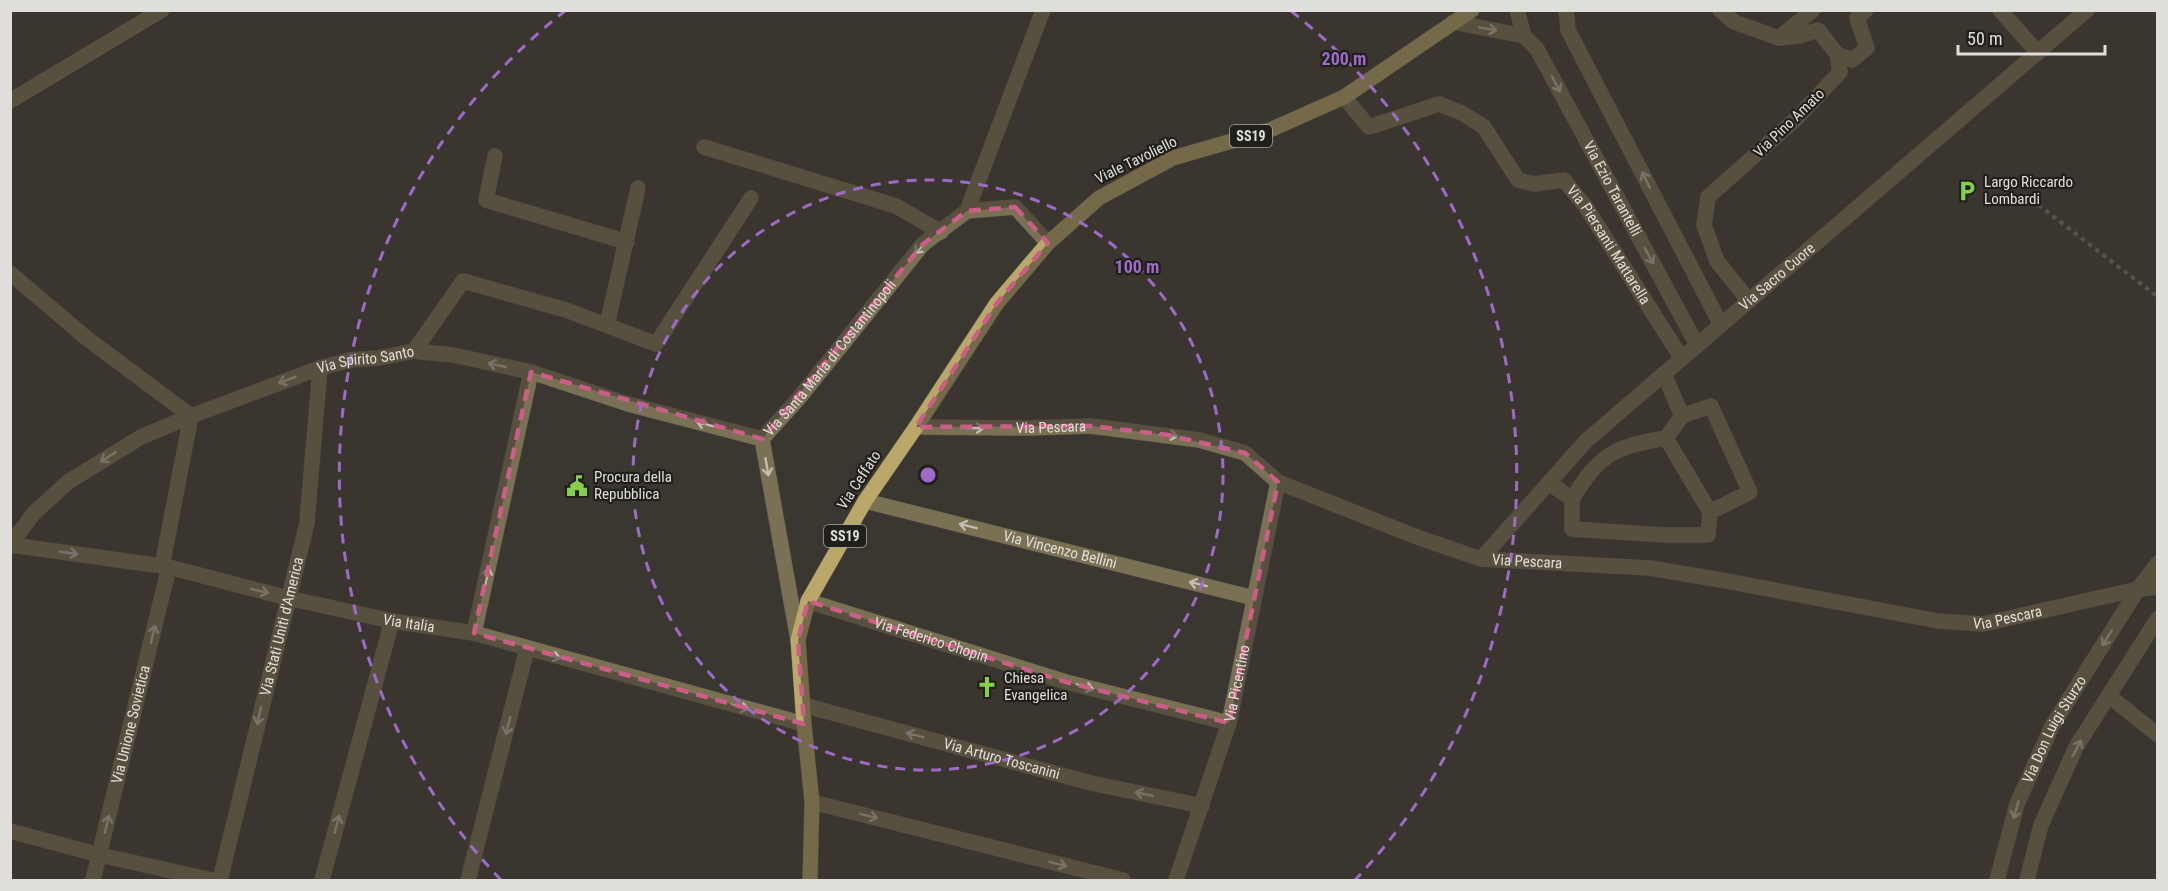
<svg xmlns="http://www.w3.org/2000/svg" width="2168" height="891" viewBox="0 0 2168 891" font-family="'Roboto Condensed',sans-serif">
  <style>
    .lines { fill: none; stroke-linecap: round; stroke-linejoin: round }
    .minor-casing { stroke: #58554f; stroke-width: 16 }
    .major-casing { stroke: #58554f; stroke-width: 16 }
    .path { stroke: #77746e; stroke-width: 4; stroke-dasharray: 4.5 4.5; stroke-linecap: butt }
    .minor { stroke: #7a7053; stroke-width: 15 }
    .major { stroke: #bba769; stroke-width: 15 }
    .oneway { stroke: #c1bdb2 }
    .marked { fill: none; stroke: #cc5d87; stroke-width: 4.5; stroke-dasharray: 12 8; stroke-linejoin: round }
    .ring { fill: none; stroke: #9e6ac8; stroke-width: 3; stroke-dasharray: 10 8 }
    .labels { text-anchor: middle; stroke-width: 4.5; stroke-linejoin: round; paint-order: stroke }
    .shield { fill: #201f1b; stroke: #a6a5a1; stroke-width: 1.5 }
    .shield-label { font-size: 14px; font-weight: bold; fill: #e0deda }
    .street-label { font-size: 15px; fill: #e0deda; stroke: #201f1b }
    .poi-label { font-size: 15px; fill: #e0deda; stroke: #201f1b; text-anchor: start }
    .centre { fill: #9e6ac8; stroke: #201f1b; stroke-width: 3 }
    .ring-label { font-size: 18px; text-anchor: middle; font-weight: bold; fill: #9e6ac8; stroke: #201f1b; stroke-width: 4.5; stroke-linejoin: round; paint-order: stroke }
  </style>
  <rect width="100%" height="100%" fill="#3a3730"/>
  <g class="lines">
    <defs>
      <g id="minor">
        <path id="s1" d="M 1517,10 L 1524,36 L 1537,49 L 1697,345"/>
        <path d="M 1566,10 L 1568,30 L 1721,325"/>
        <path d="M 1720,10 L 1734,22 L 1779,38 L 1799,36 L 1818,30 L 1837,54 L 1840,72 L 1797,118 L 1708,197 L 1704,225 L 1717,261 L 1749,301"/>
        <path d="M 2000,10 L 2038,53"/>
        <path d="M 1453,22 L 1524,36"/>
        <path d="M 1779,38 L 1813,10"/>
        <path d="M 1837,54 L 1852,60 L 1867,48 L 1857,18 L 1866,10"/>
        <path id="s2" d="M 1344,97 L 1369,127 L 1439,104 L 1462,113 L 1484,127 L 1518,180 L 1534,184 L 1564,180 L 1586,207 L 1682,359"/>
        <path d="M 10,101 L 162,10"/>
        <path d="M 704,147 L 896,206 L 941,232"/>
        <path d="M 495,156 L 486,200 L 627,242"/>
        <path d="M 967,211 L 1043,10"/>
        <path d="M 967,211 L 1015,207 L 1048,243"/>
        <path d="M 10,273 L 85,337 L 191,416 L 162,566"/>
        <path d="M 607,325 L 638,188"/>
        <path d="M 414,351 L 463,281 L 566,310 L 656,344 L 751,198"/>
        <path d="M 1664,374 L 1682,416"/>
        <path id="s3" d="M 916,427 L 1028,428 L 1091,426 L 1199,440 L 1245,453 L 1278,482 L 1417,537 L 1481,559 L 1650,568 L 1721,580 L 1938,621 L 1983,624 L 2138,589 L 2158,587"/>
        <path d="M 1666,438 L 1710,512"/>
        <path d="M 1549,483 L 1572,499 L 1572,529 L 1664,535 L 1708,535 L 1710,512 L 1750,492 L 1711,406 L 1682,416 L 1666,438 C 1613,447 1600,454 1572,499"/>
        <path id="s4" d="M 865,501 L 1254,598"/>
        <path id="s5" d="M 10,545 L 34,513 L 68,482 L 141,437 L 191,416 L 320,368 L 350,360 L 379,358 L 414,351 L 453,355 L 531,372 L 628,404 L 762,439"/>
        <path id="s6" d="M 11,545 L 169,567 L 288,598 L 392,621 L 474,633 L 804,724"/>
        <path id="s7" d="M 1481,559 L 1586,441 L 2087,10"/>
        <path id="s8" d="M 808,601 L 1066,682 L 1229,723"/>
        <path d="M 474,633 L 531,372"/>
        <path id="s9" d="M 798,640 L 762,439 L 799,398 L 923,244 L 967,211"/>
        <path d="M 2109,696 L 2158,735"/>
        <path id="s10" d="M 803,705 L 1091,783 L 1202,806"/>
        <path d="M 812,802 L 1123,880"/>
        <path d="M 10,831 L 100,855 L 212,880"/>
        <path id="s11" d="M 93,880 L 169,567"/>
        <path id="s12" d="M 220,880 L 307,523 L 320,368"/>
        <path d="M 322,880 L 392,621"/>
        <path d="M 468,880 L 527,649"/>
        <path id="s13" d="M 1176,880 L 1229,723 L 1278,482"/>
        <path id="s14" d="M 1997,880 L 2017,804 L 2052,726 L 2138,589 L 2158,563"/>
        <path d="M 2027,880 L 2041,825 L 2076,747 L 2158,618"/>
      </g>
      <path id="major" d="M 810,880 L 812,802 L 804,724 L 798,640 L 808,601 L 865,501 L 916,427 L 997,303 L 1048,243 L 1099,198 L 1173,158 L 1270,130 L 1344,97 L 1472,10"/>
    </defs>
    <use href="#minor" class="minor-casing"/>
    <use href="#major" class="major-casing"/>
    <path class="path" d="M 2024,194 L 2158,297"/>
    <use href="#minor" class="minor"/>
    <use href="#major" class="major"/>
  </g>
  <defs><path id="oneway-shaft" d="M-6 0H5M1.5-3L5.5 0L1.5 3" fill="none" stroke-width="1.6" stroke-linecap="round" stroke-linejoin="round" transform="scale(1.5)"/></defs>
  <g class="oneway">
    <use href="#oneway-shaft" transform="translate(1488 29) rotate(10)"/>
    <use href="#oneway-shaft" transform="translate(1556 84) rotate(62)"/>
    <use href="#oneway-shaft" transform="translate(1646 180) rotate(-117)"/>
    <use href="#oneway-shaft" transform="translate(921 247) rotate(135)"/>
    <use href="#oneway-shaft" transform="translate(1649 256) rotate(62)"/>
    <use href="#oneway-shaft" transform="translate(497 365) rotate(-167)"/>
    <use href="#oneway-shaft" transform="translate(287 380) rotate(160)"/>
    <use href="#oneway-shaft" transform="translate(705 424) rotate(-165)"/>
    <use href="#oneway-shaft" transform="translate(975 428)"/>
    <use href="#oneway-shaft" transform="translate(1169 435) rotate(7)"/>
    <use href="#oneway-shaft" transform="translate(108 457) rotate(148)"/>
    <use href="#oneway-shaft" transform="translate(767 467) rotate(80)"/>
    <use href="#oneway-shaft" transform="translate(968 526) rotate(-166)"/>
    <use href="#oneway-shaft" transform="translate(69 553) rotate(8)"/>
    <use href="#oneway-shaft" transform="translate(487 576) rotate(-78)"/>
    <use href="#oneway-shaft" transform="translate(1198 584) rotate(-166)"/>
    <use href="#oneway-shaft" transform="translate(260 591) rotate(14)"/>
    <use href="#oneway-shaft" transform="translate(153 634) rotate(-76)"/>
    <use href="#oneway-shaft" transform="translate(2107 638) rotate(122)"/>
    <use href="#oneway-shaft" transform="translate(552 656) rotate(15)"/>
    <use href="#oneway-shaft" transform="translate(1085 687) rotate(16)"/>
    <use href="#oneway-shaft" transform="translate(740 707) rotate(15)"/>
    <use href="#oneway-shaft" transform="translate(259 716) rotate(103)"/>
    <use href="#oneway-shaft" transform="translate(508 726) rotate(104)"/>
    <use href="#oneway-shaft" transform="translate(915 735) rotate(-165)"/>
    <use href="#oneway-shaft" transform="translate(2077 748) rotate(-62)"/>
    <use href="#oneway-shaft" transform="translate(1144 794) rotate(-168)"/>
    <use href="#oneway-shaft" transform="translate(2016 810) rotate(106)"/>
    <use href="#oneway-shaft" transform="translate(869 816) rotate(14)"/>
    <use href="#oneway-shaft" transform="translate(107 824) rotate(-76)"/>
    <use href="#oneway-shaft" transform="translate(337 824) rotate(-75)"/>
    <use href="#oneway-shaft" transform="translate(1058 864) rotate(14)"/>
  </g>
  <path d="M0 0H2168V891H0ZM 1015,207 L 1048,243 L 997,303 L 916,427 L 1091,426 L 1168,435 L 1245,453 L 1278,482 L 1229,723 L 1066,682 L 808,601 L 798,640 L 804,724 L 474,633 L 531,372 L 762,439 L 923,244 L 967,211 Z" fill="#3a3730" fill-opacity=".55" fill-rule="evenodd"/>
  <path class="marked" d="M 1015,207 L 1048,243 L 997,303 L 916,427 L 1091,426 L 1168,435 L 1245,453 L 1278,482 L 1229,723 L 1066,682 L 808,601 L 798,640 L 804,724 L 474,633 L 531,372 L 762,439 L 923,244 L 967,211 Z"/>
  <g class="ring">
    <circle cx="928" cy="475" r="295"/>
    <path d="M501 880A589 589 0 0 1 565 11M1291 11A589 589 0 0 1 1355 880"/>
  </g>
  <defs>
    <symbol id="parking-bare" viewBox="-9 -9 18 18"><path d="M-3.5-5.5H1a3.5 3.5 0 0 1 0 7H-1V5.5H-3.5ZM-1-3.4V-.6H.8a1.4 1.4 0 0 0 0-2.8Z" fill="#86cf4b" stroke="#201f1b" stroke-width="2.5" paint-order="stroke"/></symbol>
    <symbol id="civic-bare" viewBox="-9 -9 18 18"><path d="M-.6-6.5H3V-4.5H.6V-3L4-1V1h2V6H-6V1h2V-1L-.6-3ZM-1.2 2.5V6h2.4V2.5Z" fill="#86cf4b" stroke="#201f1b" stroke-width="2.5" paint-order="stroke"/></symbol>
    <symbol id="church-bare" viewBox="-9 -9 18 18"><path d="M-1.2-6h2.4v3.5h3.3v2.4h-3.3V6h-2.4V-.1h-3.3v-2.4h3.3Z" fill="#86cf4b" stroke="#201f1b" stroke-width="2.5" paint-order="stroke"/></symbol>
  </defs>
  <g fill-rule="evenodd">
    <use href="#parking-bare" x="1952" y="176" width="30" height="30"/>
    <use href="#civic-bare" x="562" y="471" width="30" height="30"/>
    <use href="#church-bare" x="972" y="672" width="30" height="30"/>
  </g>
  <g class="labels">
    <g class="shield">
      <rect x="1230" y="125" width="42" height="22" rx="4.5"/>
      <rect x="824" y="525" width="42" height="22" rx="4.5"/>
    </g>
    <g class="shield-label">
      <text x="1251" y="141">SS19</text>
      <text x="845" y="541">SS19</text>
    </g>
    <g class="street-label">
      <text transform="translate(1789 123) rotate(-44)" y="5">Via Pino Amato</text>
      <text transform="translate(1136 160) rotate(-26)" y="5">Viale Tavoliello</text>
      <text dy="5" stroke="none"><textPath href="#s1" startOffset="204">Via Ezio Tarantelli</textPath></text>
      <text dy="5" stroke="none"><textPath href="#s2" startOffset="352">Via Piersanti Mattarella</textPath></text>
      <text dy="5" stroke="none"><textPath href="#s7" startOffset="410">Via Sacro Cuore</textPath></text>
      <text dy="5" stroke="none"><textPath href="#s9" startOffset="310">Via Santa Maria di Costantinopoli</textPath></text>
      <text dy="5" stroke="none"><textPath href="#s5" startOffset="410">Via Spirito Santo</textPath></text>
      <text dy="5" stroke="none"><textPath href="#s3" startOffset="135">Via Pescara</textPath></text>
      <text transform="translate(859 480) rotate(-57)" y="5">Via Ceffato</text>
      <text dy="5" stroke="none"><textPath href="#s4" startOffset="201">Via Vincenzo Bellini</textPath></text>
      <text dy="5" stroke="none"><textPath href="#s3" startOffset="639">Via Pescara</textPath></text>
      <text dy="5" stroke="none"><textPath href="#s3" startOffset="1125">Via Pescara</textPath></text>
      <text dy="5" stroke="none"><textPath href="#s6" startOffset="406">Via Italia</textPath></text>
      <text dy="5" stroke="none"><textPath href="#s12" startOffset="261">Via Stati Uniti d'America</textPath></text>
      <text dy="5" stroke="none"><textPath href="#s8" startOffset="129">Via Federico Chopin</textPath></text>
      <text dy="5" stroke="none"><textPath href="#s13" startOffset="206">Via Picentino</textPath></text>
      <text dy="5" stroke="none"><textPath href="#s11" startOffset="160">Via Unione Sovietica</textPath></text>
      <text dy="5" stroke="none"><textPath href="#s14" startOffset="162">Via Don Luigi Sturzo</textPath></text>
      <text dy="5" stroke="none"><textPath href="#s10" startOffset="206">Via Arturo Toscanini</textPath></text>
    </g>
    <g class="poi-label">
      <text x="1984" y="187">Largo Riccardo<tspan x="1984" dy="17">Lombardi</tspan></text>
      <text x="594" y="482">Procura della<tspan x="594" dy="17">Repubblica</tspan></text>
      <text x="1004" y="683">Chiesa<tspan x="1004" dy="17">Evangelica</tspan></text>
    </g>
  </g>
  <circle cx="928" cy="475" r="9" class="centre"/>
  <g class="ring-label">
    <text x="1344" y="65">200 m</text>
    <text x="1137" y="273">100 m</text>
  </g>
  <rect width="2168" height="891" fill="none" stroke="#e0deda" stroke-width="24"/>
  <path d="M1958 45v9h147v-9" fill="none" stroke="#e0deda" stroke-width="3"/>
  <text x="1967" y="45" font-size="18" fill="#e0deda" stroke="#201f1b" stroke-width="4.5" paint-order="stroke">50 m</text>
</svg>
